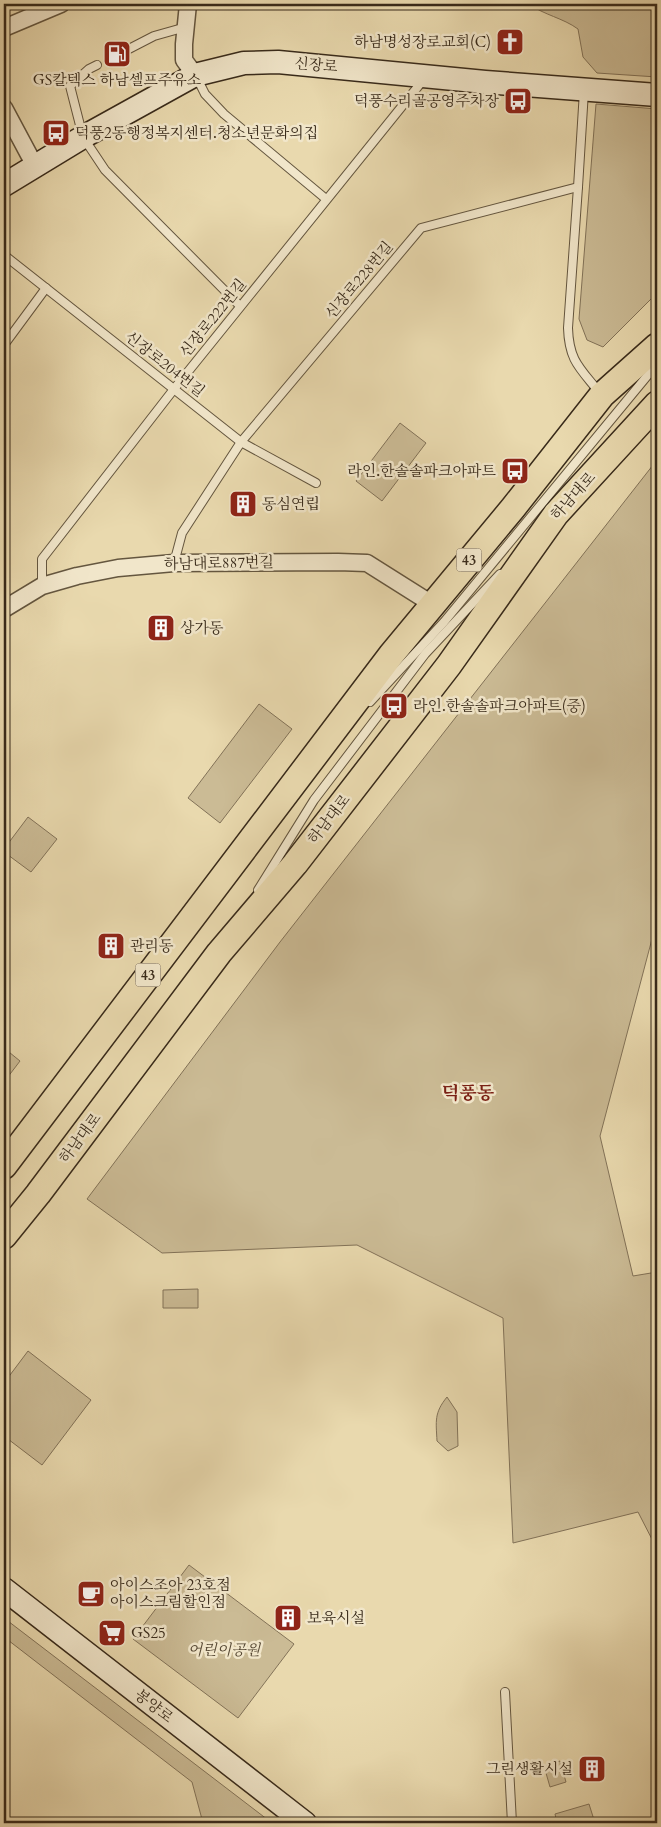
<svg xmlns="http://www.w3.org/2000/svg" width="661" height="1827" viewBox="0 0 661 1827" font-family="Cardo,'Noto Serif KR',serif">
  <style>
    .green { fill: #cbbb95; stroke: #827258 }
    .lines { fill: none; stroke-linecap: round; stroke-linejoin: round }
    .lane-casing { stroke: #64563f; stroke-width: 10 }
    .street-casing { stroke: #64563f; stroke-width: 19 }
    .secondary-casing { stroke: #382a1a; stroke-width: 25 }
    .primary-casing { stroke: #382a1a; stroke-width: 28 }
    .lane { stroke: #f1e6ca; stroke-width: 8 }
    .street { stroke: #f1e6ca; stroke-width: 16 }
    .secondary { stroke: #f1e6ca; stroke-width: 22 }
    .primary { stroke: #e9d9ae; stroke-width: 25 }
    .labels { text-anchor: middle; stroke-width: 5; stroke-linejoin: round; paint-order: stroke }
    .shield { fill: #f1e6ca; stroke: #70624f; stroke-width: 1 }
    .shield-label { font-size: 14px; font-weight: bold; fill: #382a1a }
    .poi-label { font-size: 15px; fill: #382a1a; stroke: #f1e6ca; text-anchor: start }
    .street-label { font-size: 15px; fill: #382a1a; stroke: #f1e6ca }
    .park-label { font-size: 15px; font-style: italic; fill: #554733; stroke: #f1e6ca }
    .quarter-label { font-size: 18px; font-weight: bold; fill: #7a1f14; stroke: #f1e6ca }
  </style>
  <rect width="100%" height="100%" fill="#e9d9ae"/>
  <filter id="stains"><feTurbulence type="fractalNoise" baseFrequency=".004" numOctaves="4"/><feColorMatrix values="0 0 0 0 .2 0 0 0 0 .09 0 0 0 0 .02 0 0 0 .5 -.17"/></filter>
  <radialGradient id="worn" r=".72"><stop offset=".6" stop-color="#630" stop-opacity="0"/><stop offset="1" stop-color="#630" stop-opacity=".3"/></radialGradient>
  <g class="green">
    <path d="M 529,4 L 657,4 L 657,77 L 597,73 L 583,57 L 578,29 C 563,18 544,15 529,4 Z"/>
    <path d="M 596,104 L 657,109 L 657,293 L 603,347 L 587,340 L 579,319 Z"/>
    <path d="M 400,423 L 426,443 L 382,501 L 356,481 Z"/>
    <path d="M 657,462 L 657,920 L 600,1136 L 633,1276 L 657,1272 L 657,1549 L 638,1512 L 513,1543 L 503,1318 L 357,1245 L 162,1253 L 87,1199 L 280,942 L 653,465 Z"/>
    <path d="M 259,704 L 292,729 L 220,823 L 188,798 Z"/>
    <path d="M 28,817 L 57,839 L 31,872 L 4,852 L 4,849 Z"/>
    <path d="M 4,1048 L 20,1061 L 4,1082 Z"/>
    <path d="M 198,1289 L 198,1308 L 163,1308 L 163,1290 Z"/>
    <path d="M 28,1351 L 91,1400 L 42,1465 L 4,1436 L 4,1383 Z"/>
    <path d="M 447,1397 L 457,1412 L 458,1446 L 448,1451 L 437,1441 C 436,1421 434,1413 447,1397 Z"/>
    <path d="M 189,1565 L 294,1644 L 238,1718 L 133,1639 Z"/>
    <path d="M 4,1618 L 272,1823 L 203,1823 L 192,1782 L 4,1637 Z"/>
    <path d="M 560,1761 L 566,1782 L 550,1787 L 544,1766 Z"/>
    <path d="M 589,1804 L 595,1823 L 557,1823 L 555,1814 Z"/>
  </g>
  <g class="lines">
    <defs>
      <g id="lane">
        <path d="M 123,52 L 154,36 L 186,27"/>
        <path d="M 97,65 L 89,69 L 70,86 L 83,137 L 105,170 L 240,306"/>
        <path d="M 196,76 L 205,94 L 224,114 L 326,199"/>
        <path d="M 578,187 L 568,328 C 569,361 580,368 599,392"/>
        <path d="M 4,255 L 241,442 L 316,483"/>
        <path d="M 4,345 L 46,288"/>
        <path d="M 174,563 L 182,533 L 241,442 L 421,228 L 578,187 L 584,91"/>
        <path d="M 42,586 L 42,559 L 174,389 L 424,79"/>
        <path d="M 370,702 L 444,622 L 657,364"/>
        <path d="M 258,890 L 314,800 L 425,654 L 500,574"/>
        <path d="M 505,1692 L 512,1823"/>
      </g>
      <g id="street">
        <path d="M 188,4 L 184,44 L 184,60 L 195,75"/>
        <path d="M 4,28 L 61,4"/>
        <path d="M 4,108 L 35,166"/>
        <path d="M 4,609 L 42,586 L 77,576 L 118,568 L 174,563 L 338,562 L 367,563 L 432,604"/>
      </g>
      <g id="secondary">
        <path d="M 4,185 L 83,137 L 195,75 L 244,63 L 278,62 L 485,82 L 657,95"/>
        <path d="M 4,1589 L 305,1823"/>
      </g>
      <g id="primary">
        <path d="M 4,1166 L 391,655 L 513,508 L 602,395 L 657,346"/>
        <path d="M 4,1236 L 38,1194 L 219,953 L 295,864 L 449,665 L 556,514 L 657,404"/>
      </g>
    </defs>
    <use href="#lane" class="lane-casing"/>
    <use href="#street" class="street-casing"/>
    <use href="#secondary" class="secondary-casing"/>
    <use href="#primary" class="primary-casing"/>
    <use href="#lane" class="lane"/>
    <use href="#street" class="street"/>
    <use href="#secondary" class="secondary"/>
    <use href="#primary" class="primary"/>
  </g>
  <defs>
    <symbol id="church-square" viewBox="-11 -11 22 22"><rect x="-9" y="-9" width="18" height="18" rx="4" fill="#8f2418" stroke="#f1e6ca"/><path d="M-1.2-6h2.4v3.5h3.3v2.4h-3.3V6h-2.4V-.1h-3.3v-2.4h3.3Z" fill="#fff"/></symbol>
    <symbol id="fuel-square" viewBox="-11 -11 22 22"><rect x="-9" y="-9" width="18" height="18" rx="4" fill="#8f2418" stroke="#f1e6ca"/><path d="M-5.5-6h7V0h2V4h1.3V-2.5L3-4.5l.8-.8L6-3V5H2.5V1h-1V6h-7ZM-4.2-4.7v3.2H.2V-4.7Z" fill="#fff"/></symbol>
    <symbol id="bus-square" viewBox="-11 -11 22 22"><rect x="-9" y="-9" width="18" height="18" rx="4" fill="#8f2418" stroke="#f1e6ca"/><path d="M-5-6H5V4H4V6H2V4H-2V6H-4V4H-5ZM-3.5-4V0h7V-4ZM-3.5 1.2v1.5H-2V1.2ZM2 1.2v1.5H3.5V1.2Z" fill="#fff"/></symbol>
    <symbol id="building-square" viewBox="-11 -11 22 22"><rect x="-9" y="-9" width="18" height="18" rx="4" fill="#8f2418" stroke="#f1e6ca"/><path d="M-4-6H4V6H1V3H-1V6H-4ZM-2.5-4.3h1.7v1.8h-1.7ZM.8-4.3h1.7v1.8H.8ZM-2.5-1h1.7V.8h-1.7ZM.8-1h1.7V.8H.8Z" fill="#fff"/></symbol>
    <symbol id="cafe-square" viewBox="-11 -11 22 22"><rect x="-9" y="-9" width="18" height="18" rx="4" fill="#8f2418" stroke="#f1e6ca"/><path d="M-5.5-4.5H6V0H3Q3 3.5 0 3.5H-2.5Q-5.5 3.5-5.5 0ZM3-3.2v2h1.7v-2ZM-6 4.5H4V6H-6Z" fill="#fff"/></symbol>
    <symbol id="supermarket-square" viewBox="-11 -11 22 22"><rect x="-9" y="-9" width="18" height="18" rx="4" fill="#8f2418" stroke="#f1e6ca"/><path d="M-6-5.5h2.5l.6 2H6L4.5 2H-2.5L-4.4-4H-6ZM-1.5 3.2a1.3 1.3 0 1 0 .1 0ZM3 3.2a1.3 1.3 0 1 0 .1 0Z" fill="#fff"/></symbol>
  </defs>
  <g fill-rule="evenodd">
    <use href="#church-square" x="494" y="26" width="32" height="32"/>
    <use href="#fuel-square" x="101" y="38" width="32" height="32"/>
    <use href="#bus-square" x="502" y="85" width="32" height="32"/>
    <use href="#bus-square" x="40" y="117" width="32" height="32"/>
    <use href="#bus-square" x="499" y="455" width="32" height="32"/>
    <use href="#building-square" x="227" y="488" width="32" height="32"/>
    <use href="#building-square" x="145" y="612" width="32" height="32"/>
    <use href="#bus-square" x="378" y="690" width="32" height="32"/>
    <use href="#building-square" x="95" y="930" width="32" height="32"/>
    <use href="#cafe-square" x="75" y="1578" width="32" height="32"/>
    <use href="#building-square" x="272" y="1602" width="32" height="32"/>
    <use href="#supermarket-square" x="96" y="1617" width="32" height="32"/>
    <use href="#building-square" x="576" y="1753" width="32" height="32"/>
  </g>
  <g class="labels">
    <g class="shield">
      <rect x="456.5" y="548.5" width="25" height="23" rx="4"/>
      <rect x="135.5" y="963.5" width="25" height="23" rx="4"/>
    </g>
    <g class="shield-label">
      <text x="469" y="565">43</text>
      <text x="148" y="980">43</text>
    </g>
    <g class="poi-label">
      <text x="491" y="47" text-anchor="end">하남명성장로교회(C)</text>
      <text x="117" y="85" text-anchor="middle">GS칼텍스 하남셀프주유소</text>
      <text x="499" y="106" text-anchor="end">덕풍수리골공영주차장</text>
      <text x="75" y="138">덕풍2동행정복지센터.청소년문화의집</text>
      <text x="496" y="476" text-anchor="end">라인.한솔솔파크아파트</text>
      <text x="262" y="509">동심연립</text>
      <text x="180" y="633">상가동</text>
      <text x="413" y="711">라인.한솔솔파크아파트(중)</text>
      <text x="130" y="951">관리동</text>
      <text x="110" y="1590">아이스조아 23호점<tspan x="110" dy="17">아이스크림할인점</tspan></text>
      <text x="307" y="1623">보육시설</text>
      <text x="131" y="1638">GS25</text>
      <text x="573" y="1774" text-anchor="end">그린생활시설</text>
    </g>
    <g class="street-label">
      <text transform="translate(316 65) rotate(5)" y="5">신장로</text>
      <text transform="translate(359 280) rotate(-50)" y="5">신장로228번길</text>
      <text transform="translate(213 318) rotate(-51)" y="5">신장로222번길</text>
      <text transform="translate(165 364) rotate(38)" y="5">신장로204번길</text>
      <text transform="translate(573 496) rotate(-48)" y="5">하남대로</text>
      <text transform="translate(219 563) rotate(-1)" y="5">하남대로887번길</text>
      <text transform="translate(329 819) rotate(-52)" y="5">하남대로</text>
      <text transform="translate(80 1138) rotate(-53)" y="5">하남대로</text>
      <text transform="translate(154 1706) rotate(38)" y="5">봉양로</text>
    </g>
    <g class="park-label">
      <text x="224" y="1655">어린이공원</text>
    </g>
    <g class="quarter-label">
      <text x="468" y="1099">덕풍동</text>
    </g>
  </g>
  <rect width="661" height="1827" fill="none" stroke="#e9d9ae" stroke-width="20"/>
  <rect x="5" y="5" width="651" height="1817" fill="none" stroke="#382a1a" stroke-width="2.5"/>
  <rect x="10" y="10" width="641" height="1807" fill="none" stroke="#382a1a"/>
  <rect width="100%" height="100%" filter="url(#stains)"/>
  <rect width="100%" height="100%" fill="url(#worn)"/>
</svg>
